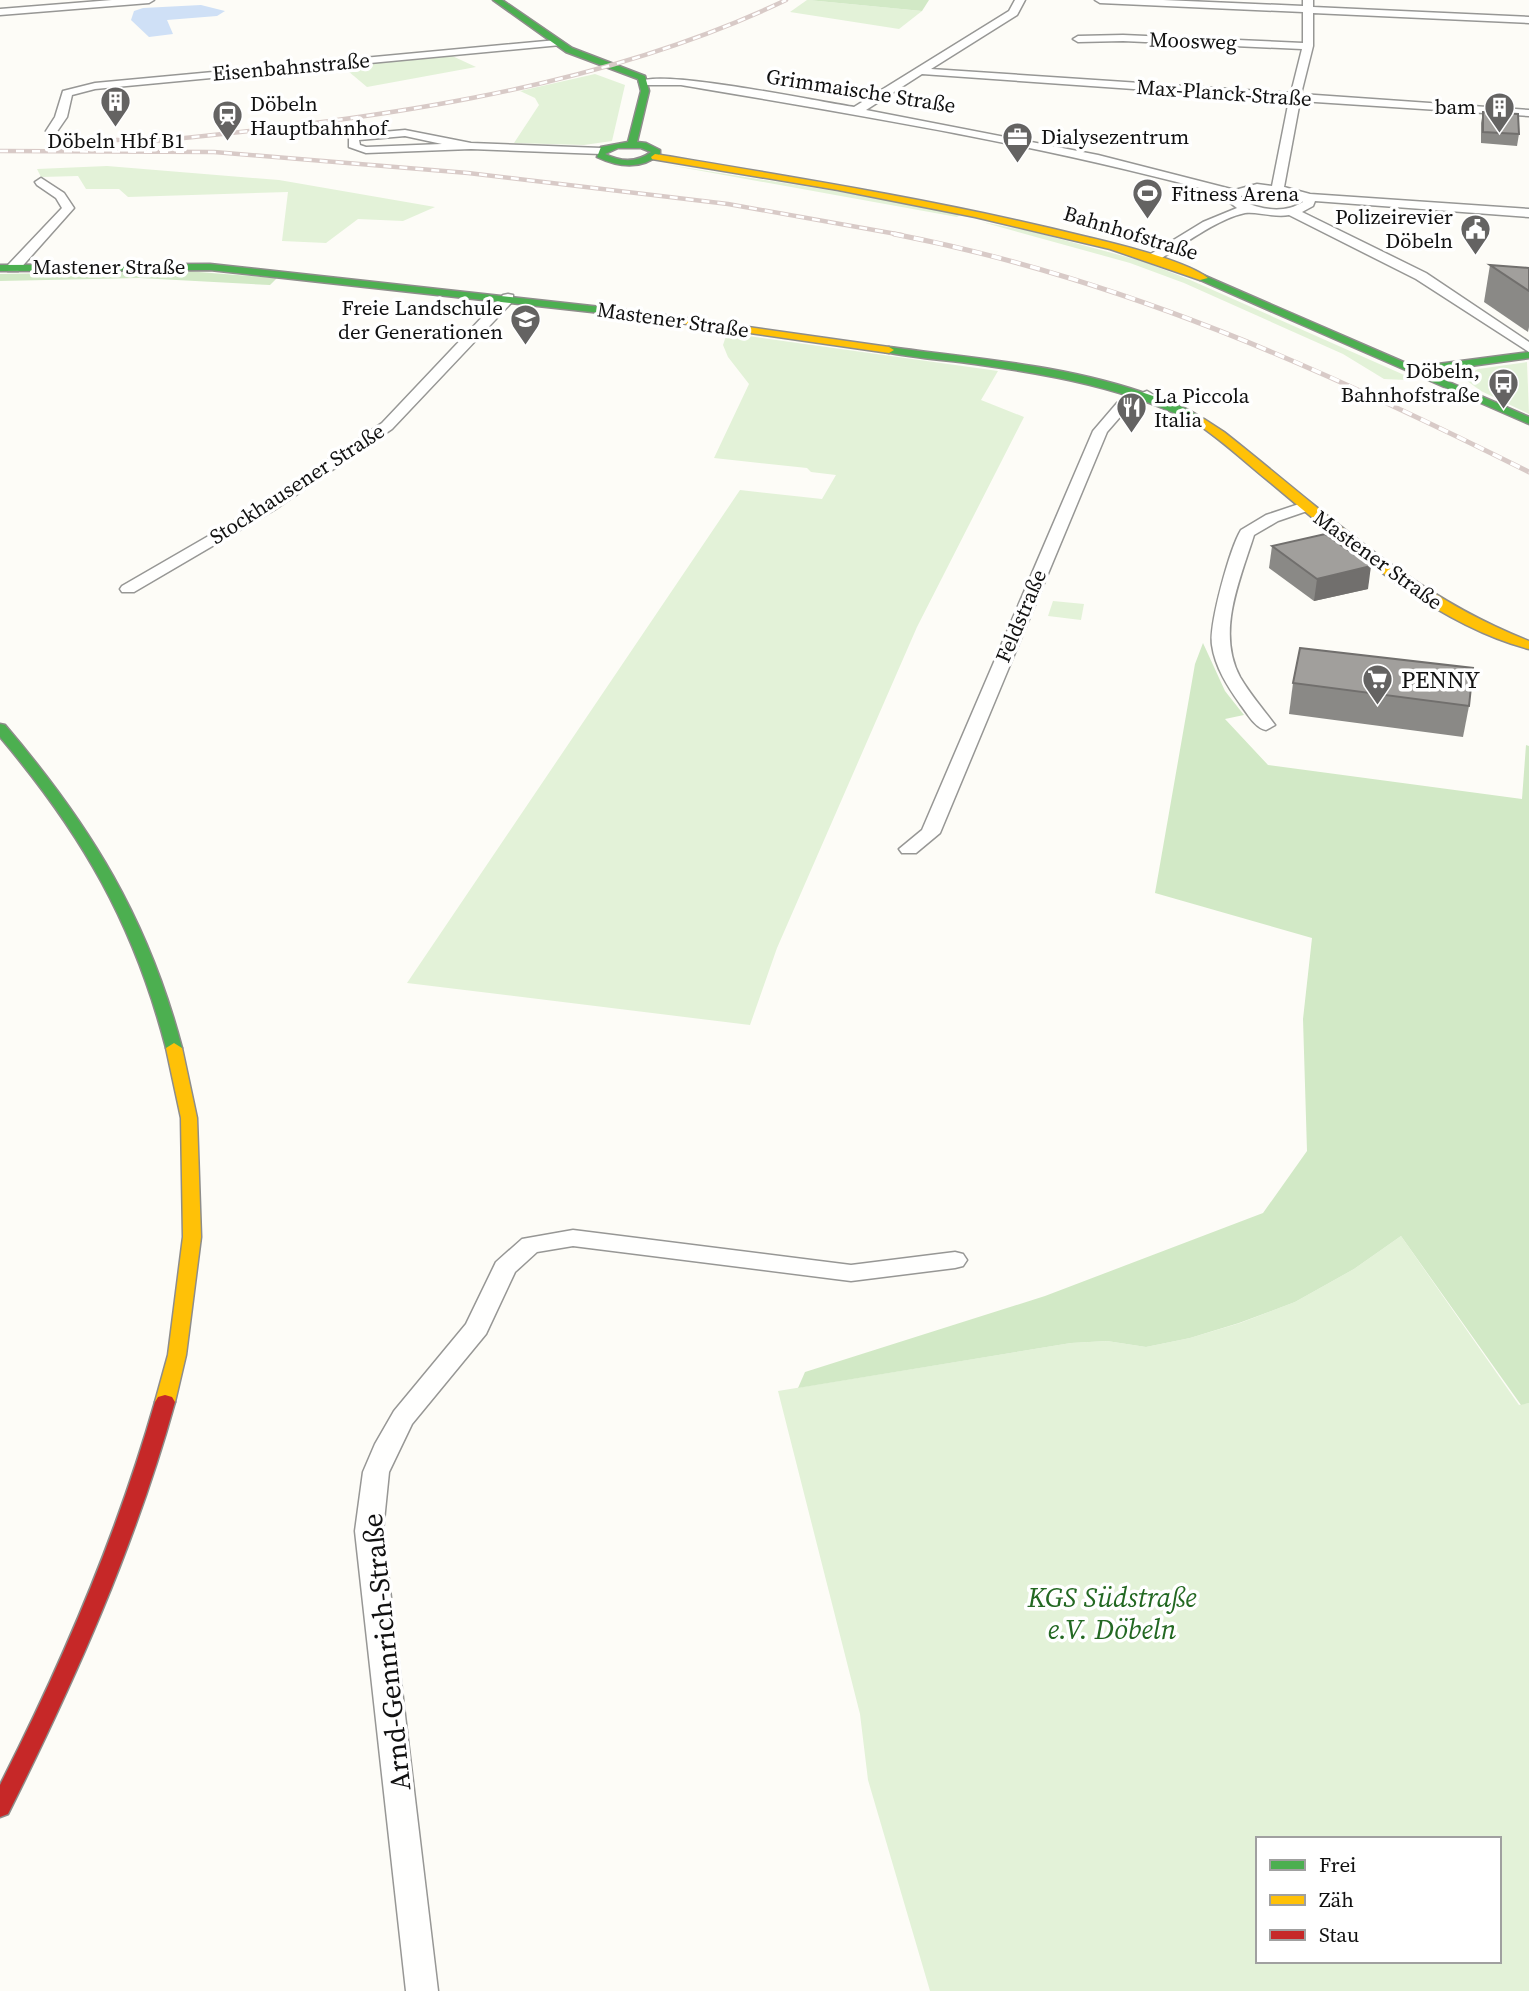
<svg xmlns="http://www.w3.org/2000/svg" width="1529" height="1991" viewBox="0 0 1529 1991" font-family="'Source Serif 4',serif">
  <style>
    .green { fill: #e3f2d8; fill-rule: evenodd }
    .forest { fill: #d2e9c6 }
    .water { fill: #cfe0f6 }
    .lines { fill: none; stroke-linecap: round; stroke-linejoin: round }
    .street-casing { stroke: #979795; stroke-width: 3 }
    .fast-casing { stroke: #8e8d8b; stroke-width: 3 }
    .slow-casing { stroke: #8e8d8b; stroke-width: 3 }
    .jam-casing { stroke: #8e8d8b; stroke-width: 3 }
    .street { fill: #fffffe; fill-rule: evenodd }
    .fast { fill: #4caf50; fill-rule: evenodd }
    .slow { fill: #ffc107; fill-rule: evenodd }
    .jam { fill: #c62828; fill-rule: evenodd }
    .rail-far1-casing { stroke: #d8cac7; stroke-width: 4.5 }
    .rail-casing { stroke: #d8cac7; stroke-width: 5 }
    .rail-far1 { stroke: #fff; stroke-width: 2.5; stroke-dasharray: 8; stroke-linecap: butt }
    .rail { stroke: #fff; stroke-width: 3.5; stroke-dasharray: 10; stroke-linecap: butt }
    .wall { fill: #8a8986 }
    .shaded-wall { fill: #716f6d }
    .building { fill: #a19f9c; stroke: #716f6d; stroke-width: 2 }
    .labels { text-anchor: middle; stroke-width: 7; stroke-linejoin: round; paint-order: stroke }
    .far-street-label { font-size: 21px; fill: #111; stroke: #fff }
    .far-poi-label { font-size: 21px; fill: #111; stroke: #fff; text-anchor: start }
    .poi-label { font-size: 24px; fill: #111; stroke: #fff; text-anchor: start }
    .near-park-label { font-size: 28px; font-style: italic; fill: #236822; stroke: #fff }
    .near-street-label { font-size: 28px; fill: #111; stroke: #fff }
  </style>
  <rect width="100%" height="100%" fill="#fdfcf7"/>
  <g class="green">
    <path d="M 807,0 L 808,0 L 922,11 L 899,29 L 790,12 Z"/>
    <path d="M 448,54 L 476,67 L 367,87 L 342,66 Z"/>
    <path d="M 595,74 L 625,85 L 612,141 L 584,145 L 514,143 L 539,105 L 535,98 L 520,91 Z"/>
    <path d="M 663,164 L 904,202 L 960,215 L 957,217 Z"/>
    <path d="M 107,166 L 279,180 L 435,207 L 403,221 L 358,219 L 326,243 L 282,241 L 288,192 L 128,197 L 119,189 L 86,189 L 78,176 L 41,177 L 37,169 Z"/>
    <path d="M 982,222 L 1034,232 L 1142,261 L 1188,279 L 1411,378 L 1406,380 L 1384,379 L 1343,354 L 1184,283 L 1130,263 Z"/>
    <path d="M 727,333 L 998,371 L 981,400 L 1024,417 L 917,627 L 777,948 L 750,1025 L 407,983 L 740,490 L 822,499 L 836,475 L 811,472 L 807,468 L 714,458 L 749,384 L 728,357 L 723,345 Z"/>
    <path d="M 1527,362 L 1529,414 L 1481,391 L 1463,378 L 1478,369 Z"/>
    <path d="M 1053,601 L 1084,604 L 1081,620 L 1048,616 Z"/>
    <path d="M 1401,1236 L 1519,1405 L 1529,1403 L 1529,1991 L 930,1991 L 868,1780 L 860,1714 L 778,1391 L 1071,1343 L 1107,1341 L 1146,1347 L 1190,1338 L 1240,1323 L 1295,1302 L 1354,1269 ZM 1258,1839 L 1499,1839 L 1499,1961 L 1258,1961 Z"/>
  </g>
  <g class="forest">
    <path d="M 808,0 L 929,0 L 922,11 Z"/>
    <path d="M 186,271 L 277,278 L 270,285 L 139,278 L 0,281 L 0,274 Z"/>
    <path d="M 1203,643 L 1225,691 L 1244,715 L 1225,719 L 1268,765 L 1522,799 L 1526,745 L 1529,746 L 1529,1403 L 1521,1405 L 1401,1236 L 1354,1269 L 1295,1302 L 1239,1323 L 1190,1338 L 1146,1347 L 1107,1341 L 1071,1343 L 798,1388 L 805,1372 L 1045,1296 L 1263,1213 L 1307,1151 L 1303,1019 L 1312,938 L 1155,893 L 1195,664 Z"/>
  </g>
  <path class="water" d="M 201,5 L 225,11 L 217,16 L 167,20 L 173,34 L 149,37 L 131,20 L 134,11 L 143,8 Z"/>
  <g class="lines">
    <defs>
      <g id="street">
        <path d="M 112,0 L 154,0 L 149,3 L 0,15 L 0,9 Z"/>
        <path d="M 1015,0 L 1025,0 L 1017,15 L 931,69 L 1291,93 L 1302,49 L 1123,41 L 1078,42 L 1073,39 L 1078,36 L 1123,35 L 1303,43 L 1303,12 L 1100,3 L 1095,0 L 1163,0 L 1303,6 L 1303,0 L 1313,0 L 1313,7 L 1529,17 L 1529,23 L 1313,13 L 1313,46 L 1301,94 L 1529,110 L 1529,116 L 1300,101 L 1284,187 L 1310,194 L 1529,209 L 1529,217 L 1315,201 L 1313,206 L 1302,212 L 1426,273 L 1529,342 L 1529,352 L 1416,279 L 1289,215 C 1274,218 1256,211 1245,213 C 1217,219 1183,245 1157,261 L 1149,261 L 1149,255 L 1203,222 L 1237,208 L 1229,202 L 1229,196 C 1048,146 865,116 681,85 L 644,85 L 639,82 C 659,68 820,102 854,107 L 1009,11 ZM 922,74 L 1289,100 L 1272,186 L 1257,184 L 1235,190 L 1098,155 L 866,110 ZM 1257,192 L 1292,194 L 1303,202 C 1284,214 1260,210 1241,200 L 1241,196 Z"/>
        <path d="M 557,40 L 561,41 L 561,45 L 95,89 L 72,95 L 67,117 L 56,133 L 46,131 L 55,117 L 63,91 L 95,83 Z"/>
        <path d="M 405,130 L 471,143 L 601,148 L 607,151 L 601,154 L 471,149 L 366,153 L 349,147 L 349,135 ZM 405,136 L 442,144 L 366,147 L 360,145 L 359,140 Z"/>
        <path d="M 41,178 L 64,193 L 74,208 L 18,271 L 8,271 L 8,265 L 62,208 L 56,198 L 37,185 L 35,182 Z"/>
        <path d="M 508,294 L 513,295 L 513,301 L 392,429 L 274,510 L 134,592 L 122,592 L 120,589 L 122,586 L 264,504 L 382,423 L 503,295 Z"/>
        <path d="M 1147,391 L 1154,395 L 1152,398 L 1127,409 L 1107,432 L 940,833 L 916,853 L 902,853 L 899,849 L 922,830 L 1093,431 L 1117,403 Z"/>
        <path d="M 1305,502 L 1313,507 L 1310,510 L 1278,521 L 1254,535 C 1240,580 1216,632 1240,677 C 1250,694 1263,709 1275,725 L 1266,730 C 1255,728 1247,713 1240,704 C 1228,687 1215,667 1212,645 C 1209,624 1230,548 1241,530 L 1266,515 Z"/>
        <path d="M 573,1230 L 851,1265 L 955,1252 L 963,1254 L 967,1260 L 963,1266 L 955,1268 L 851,1281 L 573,1246 L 537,1252 L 515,1272 L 486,1334 L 412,1424 L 389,1472 L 383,1531 L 438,1991 L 406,1991 L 355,1531 L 363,1472 L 375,1444 L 394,1411 L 466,1324 L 496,1262 L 522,1239 Z"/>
      </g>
      <g id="fast">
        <path d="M 493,0 L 502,0 L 572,48 L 645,76 L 649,91 L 637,142 L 646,143 L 660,150 L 660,154 C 641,170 618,167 597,157 L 601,147 L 628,142 L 641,91 L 638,79 L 566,52 ZM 618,148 L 641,148 L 651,152 C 636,163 621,162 605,154 Z"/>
        <path d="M 210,264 L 628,310 L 633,313 L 628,316 L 210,270 L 0,271 L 0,265 Z"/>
        <path d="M 1203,275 L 1415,367 L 1529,352 L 1529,358 L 1426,372 L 1529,417 L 1529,424 L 1200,280 L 1198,278 Z"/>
        <path d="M 889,347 C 977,359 1068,365 1153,396 C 1170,402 1192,409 1205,421 L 1196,423 C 1126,388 1053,375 975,364 C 946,360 915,358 885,352 L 885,348 Z"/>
        <path d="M 0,724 L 5,725 C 91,826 148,919 182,1048 L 180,1051 L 174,1053 L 166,1048 C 134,924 82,834 0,737 Z"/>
      </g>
      <g id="slow">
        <path d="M 655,154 C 798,178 942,201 1083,236 C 1113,243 1185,260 1208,278 L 1200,280 L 1110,249 L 975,217 L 838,190 L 652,159 L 651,157 Z"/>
        <path d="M 628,310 L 889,347 L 894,350 L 889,353 L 624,315 L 624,311 Z"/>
        <path d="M 1196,419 L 1204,419 L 1224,432 C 1322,509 1410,595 1529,641 L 1529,649 C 1434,624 1345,545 1271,483 C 1246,463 1223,441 1196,423 Z"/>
        <path d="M 174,1043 L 182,1048 L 197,1118 L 201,1237 L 186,1355 L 175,1402 L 172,1407 L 165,1409 L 158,1407 L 155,1402 L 168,1355 L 183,1237 L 181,1118 L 166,1048 Z"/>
      </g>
      <path id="jam" d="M 165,1395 L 172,1397 L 175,1402 C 135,1546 75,1680 8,1814 L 0,1817 L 0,1785 C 63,1661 117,1535 155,1402 L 158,1397 Z"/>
    </defs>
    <use href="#street" class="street-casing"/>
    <use href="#fast" class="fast-casing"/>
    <use href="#slow" class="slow-casing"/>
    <use href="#jam" class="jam-casing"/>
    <use href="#street" class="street"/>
    <use href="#fast" class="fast"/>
    <use href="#slow" class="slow"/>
    <use href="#jam" class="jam"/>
    <defs>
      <g id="rail-far1">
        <path d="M 105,141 L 154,137"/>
        <path d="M 144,142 C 357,121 592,93 786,0"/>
        <path d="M 0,151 L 214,152 L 468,173 L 728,204 L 902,235"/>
      </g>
      <path id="rail" d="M 894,234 C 1122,278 1323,369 1529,472"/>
    </defs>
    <use href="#rail-far1" class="rail-far1-casing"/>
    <use href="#rail" class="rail-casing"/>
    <use href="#rail-far1" class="rail-far1"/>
    <use href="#rail" class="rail"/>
  </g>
  <g class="wall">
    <path d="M 1483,112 L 1519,134 L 1517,146 L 1481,143 L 1481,123 Z"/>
    <path d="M 1490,265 L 1529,268 L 1529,327 L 1528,332 L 1484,302 Z"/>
    <path d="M 1272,546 L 1368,589 L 1314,601 L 1269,568 Z"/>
    <path d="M 1293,683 L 1469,706 L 1463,737 L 1289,714 Z"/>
  </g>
  <path class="shaded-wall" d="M 1371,566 L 1368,589 L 1314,601 L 1317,579 Z"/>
  <g class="building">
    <path d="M 1483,112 L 1518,114 L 1519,134 L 1483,132 Z"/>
    <path d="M 1490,265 L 1529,268 L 1529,291 Z"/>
    <path d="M 1325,534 L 1371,566 L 1317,579 L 1272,546 Z"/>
    <path d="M 1300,648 L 1473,668 L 1469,706 L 1293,683 Z"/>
  </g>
  <defs>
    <symbol id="building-pin" viewBox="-11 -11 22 30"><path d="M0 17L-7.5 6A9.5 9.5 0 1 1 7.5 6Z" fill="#646362" stroke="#fff"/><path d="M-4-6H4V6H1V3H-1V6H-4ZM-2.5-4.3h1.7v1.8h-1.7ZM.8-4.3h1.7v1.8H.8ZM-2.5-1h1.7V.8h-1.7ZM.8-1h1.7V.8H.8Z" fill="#fff"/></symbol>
    <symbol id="station-pin" viewBox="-11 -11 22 30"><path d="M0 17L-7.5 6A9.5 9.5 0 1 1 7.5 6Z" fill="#646362" stroke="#fff"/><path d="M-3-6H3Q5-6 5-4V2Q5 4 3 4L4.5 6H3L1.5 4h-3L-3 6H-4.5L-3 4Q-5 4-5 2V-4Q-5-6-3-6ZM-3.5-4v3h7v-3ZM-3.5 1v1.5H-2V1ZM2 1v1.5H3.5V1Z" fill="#fff"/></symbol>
    <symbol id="office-pin" viewBox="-11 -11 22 30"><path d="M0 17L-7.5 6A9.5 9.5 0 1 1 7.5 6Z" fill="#646362" stroke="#fff"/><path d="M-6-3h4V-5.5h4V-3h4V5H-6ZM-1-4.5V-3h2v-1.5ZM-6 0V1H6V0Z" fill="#fff"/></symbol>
    <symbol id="stadium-pin" viewBox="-11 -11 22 30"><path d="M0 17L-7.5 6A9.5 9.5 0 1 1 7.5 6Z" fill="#646362" stroke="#fff"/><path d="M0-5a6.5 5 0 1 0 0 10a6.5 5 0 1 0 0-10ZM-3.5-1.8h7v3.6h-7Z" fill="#fff"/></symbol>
    <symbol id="civic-pin" viewBox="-11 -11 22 30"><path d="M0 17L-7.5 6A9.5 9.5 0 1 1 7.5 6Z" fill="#646362" stroke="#fff"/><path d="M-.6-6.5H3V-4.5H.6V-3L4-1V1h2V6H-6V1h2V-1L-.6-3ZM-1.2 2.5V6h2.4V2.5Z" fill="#fff"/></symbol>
    <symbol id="school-pin" viewBox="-11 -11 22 30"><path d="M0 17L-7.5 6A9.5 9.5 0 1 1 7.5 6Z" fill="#646362" stroke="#fff"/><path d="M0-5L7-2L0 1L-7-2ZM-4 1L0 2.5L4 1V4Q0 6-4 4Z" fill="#fff"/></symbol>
    <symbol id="bus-pin" viewBox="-11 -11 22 30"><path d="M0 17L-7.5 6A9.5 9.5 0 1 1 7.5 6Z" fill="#646362" stroke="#fff"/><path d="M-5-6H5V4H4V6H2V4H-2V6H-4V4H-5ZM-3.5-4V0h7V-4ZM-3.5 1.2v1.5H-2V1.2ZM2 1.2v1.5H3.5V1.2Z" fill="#fff"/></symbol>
    <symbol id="restaurant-pin" viewBox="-11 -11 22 30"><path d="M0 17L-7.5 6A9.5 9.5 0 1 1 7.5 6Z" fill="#646362" stroke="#fff"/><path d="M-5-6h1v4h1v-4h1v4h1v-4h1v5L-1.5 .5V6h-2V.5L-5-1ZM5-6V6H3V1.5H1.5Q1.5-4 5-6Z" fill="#fff"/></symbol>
    <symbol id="supermarket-pin" viewBox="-11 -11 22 30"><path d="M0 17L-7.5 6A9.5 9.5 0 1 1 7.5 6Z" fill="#646362" stroke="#fff"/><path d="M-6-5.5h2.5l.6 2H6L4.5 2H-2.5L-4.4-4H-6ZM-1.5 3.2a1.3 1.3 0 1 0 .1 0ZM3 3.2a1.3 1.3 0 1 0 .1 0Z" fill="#fff"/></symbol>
  </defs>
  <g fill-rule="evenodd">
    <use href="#building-pin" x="98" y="84" width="35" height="47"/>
    <use href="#building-pin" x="1482" y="90" width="35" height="47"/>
    <use href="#station-pin" x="210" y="98" width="35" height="47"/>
    <use href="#office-pin" x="1000" y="120" width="35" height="47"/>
    <use href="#stadium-pin" x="1130" y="176" width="35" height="47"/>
    <use href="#civic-pin" x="1458" y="212" width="35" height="47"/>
    <use href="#school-pin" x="508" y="302" width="35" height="47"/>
    <use href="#bus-pin" x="1486" y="366" width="35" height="47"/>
    <use href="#restaurant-pin" x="1114" y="390" width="35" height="47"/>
    <use href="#supermarket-pin" x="1360" y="662" width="35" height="47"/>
  </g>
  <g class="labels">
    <g class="far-street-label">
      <text transform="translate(1193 41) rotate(2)" y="7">Moosweg</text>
      <text transform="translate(291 67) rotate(-5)" y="7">Eisenbahnstraße</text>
      <text transform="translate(861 91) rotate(9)" y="7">Grimmaische Straße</text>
      <text transform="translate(1224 93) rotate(4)" y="7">Max-Planck-Straße</text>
      <text transform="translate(1131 233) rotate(17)" y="7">Bahnhofstraße</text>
      <text x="109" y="274">Mastener Straße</text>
      <text transform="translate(673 320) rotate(8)" y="7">Mastener Straße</text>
      <text transform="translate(297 484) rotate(-33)" y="7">Stockhausener Straße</text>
      <text transform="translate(1378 560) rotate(36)" y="7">Mastener Straße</text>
      <text transform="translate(1021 616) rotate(-67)" y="7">Feldstraße</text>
    </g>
    <g class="far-poi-label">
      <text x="250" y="111">Döbeln<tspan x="250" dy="24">Hauptbahnhof</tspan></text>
      <text x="1476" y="114" text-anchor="end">bam</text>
      <text x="1041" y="144">Dialysezentrum</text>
      <text x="116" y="148" text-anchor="middle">Döbeln Hbf B1</text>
      <text x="1171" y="201">Fitness Arena</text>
      <text x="1453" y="224" text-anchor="end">Polizeirevier<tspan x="1453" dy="24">Döbeln</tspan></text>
      <text x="503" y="315" text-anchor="end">Freie Landschule<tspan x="503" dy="24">der Generationen</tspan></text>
      <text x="1480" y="378" text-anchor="end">Döbeln,<tspan x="1480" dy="24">Bahnhofstraße</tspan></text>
      <text x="1154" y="403">La Piccola<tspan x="1154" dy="24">Italia</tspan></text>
    </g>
    <g class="poi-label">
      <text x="1401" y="688">PENNY</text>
    </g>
    <g class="near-park-label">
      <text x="1112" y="1607">KGS Südstraße<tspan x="1112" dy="32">e.V. Döbeln</tspan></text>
    </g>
    <g class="near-street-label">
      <text transform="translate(386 1652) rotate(-96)" y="10">Arnd-Gennrich-Straße</text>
    </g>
  </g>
  <rect x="1256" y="1837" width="245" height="126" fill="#ffffff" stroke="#a0a0a0" stroke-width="2"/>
  <rect x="1270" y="1860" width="35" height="10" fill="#4caf50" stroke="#a0a0a0" stroke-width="2"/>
  <text x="1319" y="1872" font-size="21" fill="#111111">Frei</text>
  <rect x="1270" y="1895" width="35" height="10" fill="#ffc107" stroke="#a0a0a0" stroke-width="2"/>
  <text x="1319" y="1907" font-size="21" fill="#111111">Zäh</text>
  <rect x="1270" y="1930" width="35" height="10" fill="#c62828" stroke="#a0a0a0" stroke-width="2"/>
  <text x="1319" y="1942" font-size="21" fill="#111111">Stau</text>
</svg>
